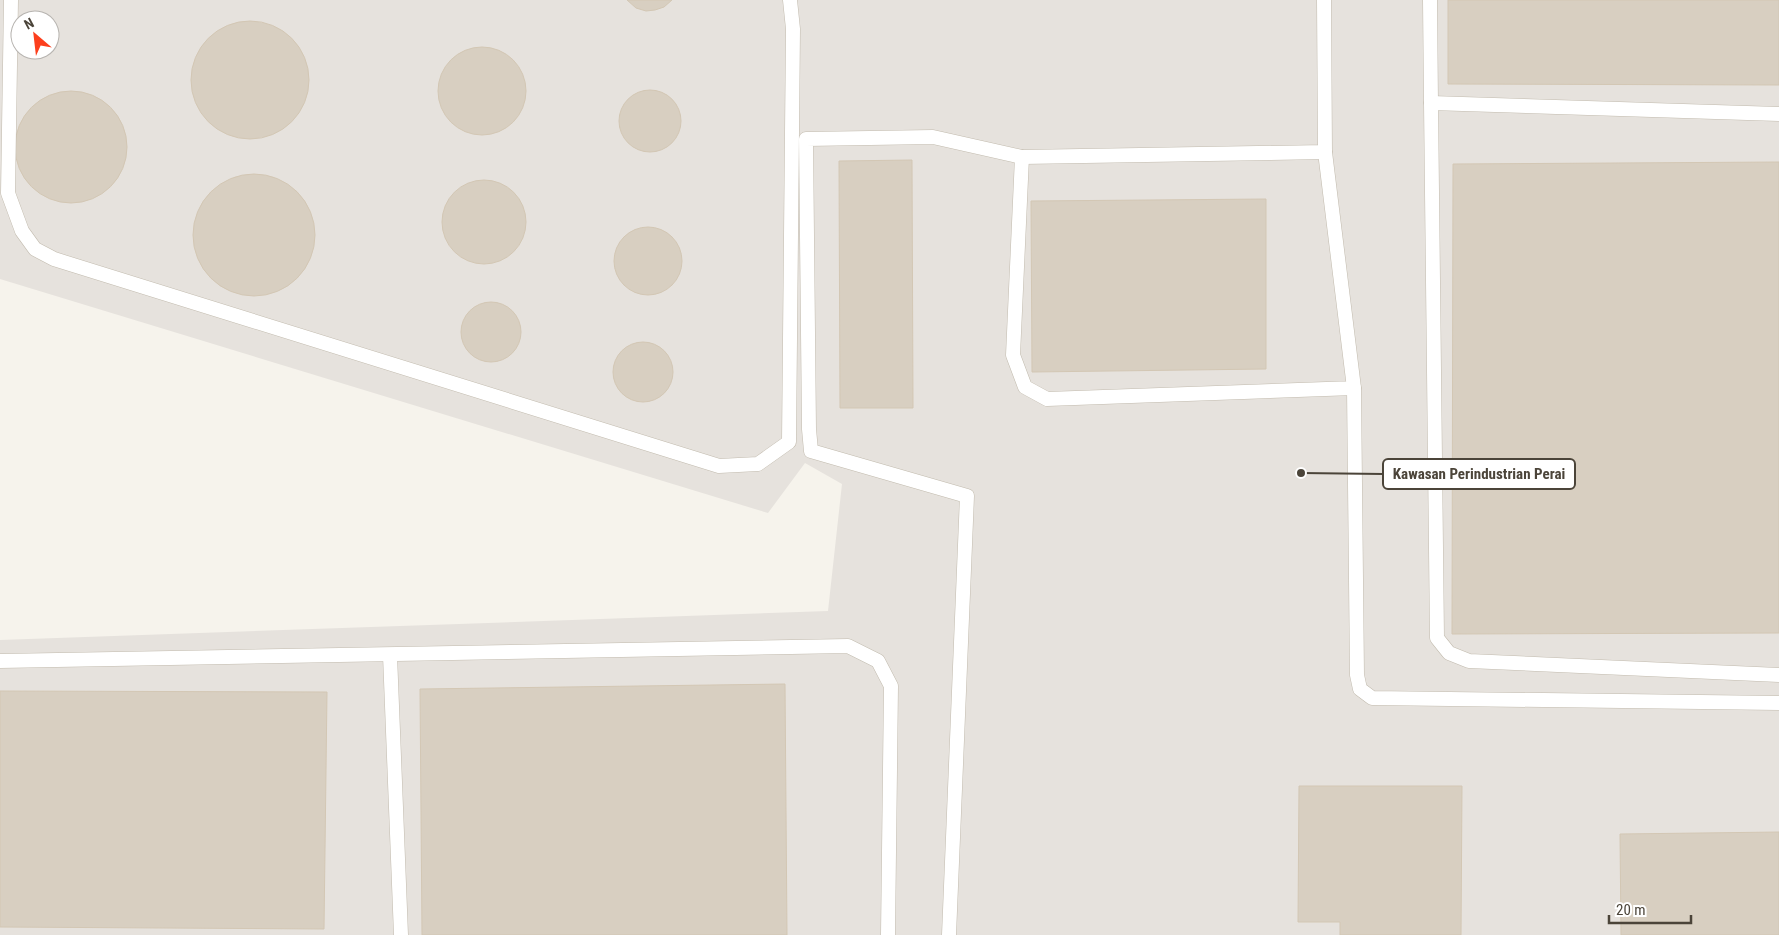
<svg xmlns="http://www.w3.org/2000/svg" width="1779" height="935" viewBox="0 0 1779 935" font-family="'Roboto Condensed',sans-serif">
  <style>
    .industrial { fill: #e6e2dd; fill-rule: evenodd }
    .building { fill: #d8cfc1; stroke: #d3c7b4 }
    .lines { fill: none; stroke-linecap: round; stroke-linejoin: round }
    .lane-casing { stroke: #c2bbae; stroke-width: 15 }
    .lane { stroke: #fff; stroke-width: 14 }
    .leader { fill: none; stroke: #4b4439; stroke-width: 2 }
    .callout-dot { fill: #4b4439; stroke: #fff; stroke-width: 2 }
    .callout { fill: #fff; stroke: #4b4439; stroke-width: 2 }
    .callout-label { font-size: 15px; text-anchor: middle; font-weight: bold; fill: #4b4439 }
  </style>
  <rect width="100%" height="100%" fill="#f6f3ec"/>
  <path class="industrial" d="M 0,0 L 1779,0 L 1779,935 L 0,935 L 0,640 L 828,611 L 842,484 L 805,463 L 768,513 L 0,279 ZM 20,20 L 50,20 L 50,50 L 20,50 Z"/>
  <g class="building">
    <path d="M 627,0 L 672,0 L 664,7 L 655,10 L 646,11 L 636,8 Z"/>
    <path d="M 1448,0 L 1779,0 L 1779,85 L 1448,84 Z"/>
    <circle cx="250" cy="80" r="59"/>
    <circle cx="482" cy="91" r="44"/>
    <circle cx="650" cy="121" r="31"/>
    <circle cx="71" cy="147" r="56"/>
    <path d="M 912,160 L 913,408 L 840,408 L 839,161 Z"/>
    <path d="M 1779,162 L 1779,633 L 1452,634 L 1453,164 Z"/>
    <circle cx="254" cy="235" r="61"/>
    <circle cx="484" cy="222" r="42"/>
    <path d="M 1266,199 L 1266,369 L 1032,372 L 1031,201 Z"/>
    <circle cx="648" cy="261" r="34"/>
    <circle cx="491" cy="332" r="30"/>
    <circle cx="643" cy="372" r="30"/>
    <path d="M 785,684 L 787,935 L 422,935 L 420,689 Z"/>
    <path d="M 0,691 L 327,692 L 324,929 L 0,927 Z"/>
    <path d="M 1299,786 L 1462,786 L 1461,935 L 1340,935 L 1340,922 L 1298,922 Z"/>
    <path d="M 1779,832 L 1779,935 L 1621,935 L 1620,834 Z"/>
  </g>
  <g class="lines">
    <defs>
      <g id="lane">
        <path d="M 11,0 L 8,193 L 22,231 L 35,249 L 54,259 L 719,466 L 758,464 L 789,442 L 793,29 L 790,0"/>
        <path d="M 1430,0 L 1431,103"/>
        <path d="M 1779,114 L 1431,103 L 1437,638 L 1449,653 L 1469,661 L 1779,675"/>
        <path d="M 1022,157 L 1013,355 L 1025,387 L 1047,399 L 1354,388 L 1325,152"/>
        <path d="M 1354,388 L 1357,675 L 1360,689 L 1372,698 L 1779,703"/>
        <path d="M 390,655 L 401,935"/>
        <path d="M 0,661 L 848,646 L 878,661 L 891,686 L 888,935"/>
        <path d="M 949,935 L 967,496 L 811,451 L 809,429 L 806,139 L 933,137 L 1022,157 L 1325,152 L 1324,0"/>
      </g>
    </defs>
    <use href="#lane" class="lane-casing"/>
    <use href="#lane" class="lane"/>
  </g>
  <path class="leader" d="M1301 473L1383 474"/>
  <circle class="callout-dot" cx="1301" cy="473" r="5"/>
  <rect class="callout" x="1383" y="459" width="192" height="30" rx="5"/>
  <g class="callout-label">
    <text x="1479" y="479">Kawasan Perindustrian Perai</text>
  </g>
  <g transform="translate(35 35) rotate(332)"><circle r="24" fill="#ffffff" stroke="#b7b4b0"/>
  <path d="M0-4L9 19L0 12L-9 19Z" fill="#fc3f1d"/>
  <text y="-8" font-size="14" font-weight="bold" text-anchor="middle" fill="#4b4439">N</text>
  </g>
  <path d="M1609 915v8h82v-8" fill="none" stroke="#4b4439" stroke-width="2.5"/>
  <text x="1616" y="915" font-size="15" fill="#4b4439" stroke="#ffffff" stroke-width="4" paint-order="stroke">20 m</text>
</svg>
